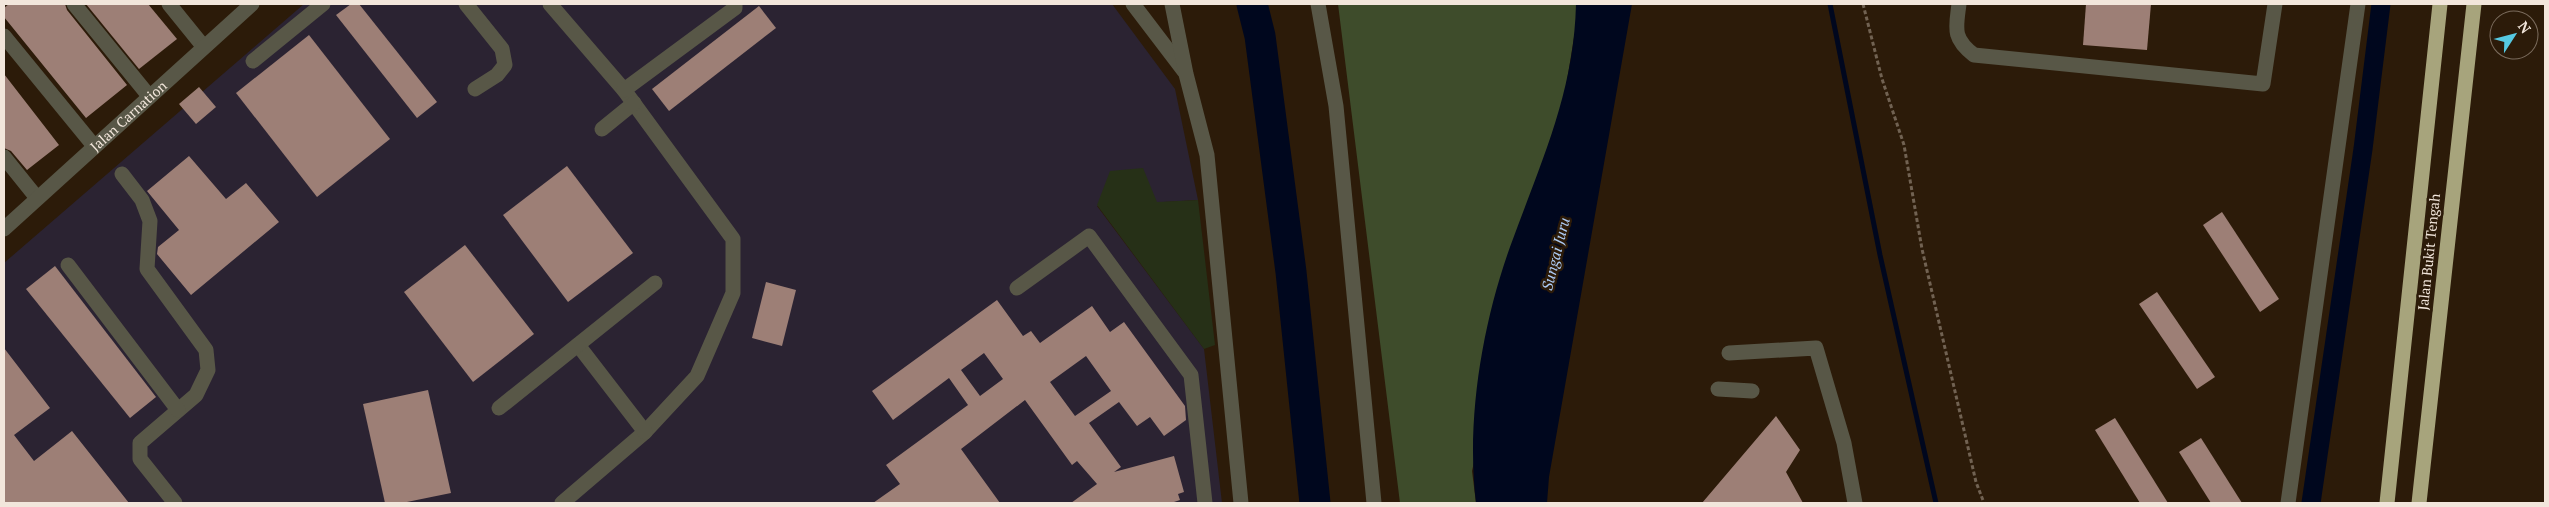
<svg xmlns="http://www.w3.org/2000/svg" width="2549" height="507" viewBox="0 0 2549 507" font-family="'PT Serif',serif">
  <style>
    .education { fill: #2b2332 }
    .green { fill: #263017 }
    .forest { fill: #3e4c2b }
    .water { fill: #00071e }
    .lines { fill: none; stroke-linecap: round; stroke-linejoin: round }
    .stream { stroke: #00071e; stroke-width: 5 }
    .canal { stroke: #00071e; stroke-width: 19 }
    .river { stroke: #00071e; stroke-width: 31 }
    .building { fill: #9d7f76; fill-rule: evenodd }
    .path { stroke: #716252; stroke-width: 3; stroke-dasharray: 4 2.5; stroke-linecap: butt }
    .minor { stroke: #585747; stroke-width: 15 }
    .highway { stroke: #a7a47c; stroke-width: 15 }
    .labels { text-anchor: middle; stroke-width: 5; stroke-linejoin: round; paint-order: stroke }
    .street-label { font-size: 14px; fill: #f2e6db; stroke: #2c1b09 }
    .water-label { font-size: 15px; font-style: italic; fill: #adcbf5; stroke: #2c1b09 }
  </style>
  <rect width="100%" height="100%" fill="#2c1b09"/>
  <path class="education" d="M 304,4 L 1112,4 L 1175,89 L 1198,200 L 1097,206 L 1204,349 L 1222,503 L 4,503 L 4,263 Z"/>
  <path class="green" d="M 1143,168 L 1157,202 L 1198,200 L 1215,345 L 1204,349 L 1097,205 L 1110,171 Z"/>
  <path class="forest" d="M 1338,4 L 1576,4 L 1576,25 L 1564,99 L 1542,164 L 1472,471 L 1476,503 L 1400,503 Z"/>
  <path class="water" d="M 1576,4 L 1632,4 L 1549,477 L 1547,503 L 1476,503 C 1466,421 1482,325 1510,247 C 1540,164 1574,94 1576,4 Z"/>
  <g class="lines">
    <path class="stream" d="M 1830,4 L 1880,255 L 1936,503"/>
    <path class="canal" d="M 2311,503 L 2363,149 L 2381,4"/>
    <path class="river" d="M 1252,4 L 1260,36 L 1291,272 L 1315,503"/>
  </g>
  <g class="building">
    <path d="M 9,4 L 65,4 L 67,10 L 127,85 L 86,118 L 4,17 L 4,8 Z"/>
    <path d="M 86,4 L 148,4 L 177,39 L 139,69 Z"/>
    <path d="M 351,4 L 359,4 L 437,102 L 417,118 L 336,15 Z"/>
    <path d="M 2086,4 L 2151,4 L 2147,50 L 2083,45 Z"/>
    <path d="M 759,6 L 776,28 L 669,111 L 652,89 Z"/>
    <path d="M 309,35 L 390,139 L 317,197 L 236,93 Z"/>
    <path d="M 4,74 L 59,145 L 27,170 L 11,151 L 4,148 Z"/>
    <path d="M 199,87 L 216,107 L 196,124 L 179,104 Z"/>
    <path d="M 189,156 L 226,199 L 246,183 L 279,222 L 191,295 L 157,254 L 158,247 L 179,230 L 147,191 Z"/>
    <path d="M 567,166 L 633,253 L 568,302 L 503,215 Z"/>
    <path d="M 2222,212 L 2279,299 L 2260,312 L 2203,225 Z"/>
    <path d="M 465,245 L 534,334 L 473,382 L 404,292 Z"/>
    <path d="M 55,266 L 156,397 L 130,418 L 26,289 Z"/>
    <path d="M 766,282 L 796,290 L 782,346 L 752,338 Z"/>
    <path d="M 2157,292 L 2215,377 L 2197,389 L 2139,304 Z"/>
    <path d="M 997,300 L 1023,336 L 1031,331 L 1040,343 L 1092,306 L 1110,332 L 1124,322 L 1185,406 L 1186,420 L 1164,436 L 1150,417 L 1137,426 L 1119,402 L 1089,423 L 1121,467 L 1114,472 L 1174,456 L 1184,492 L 1178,494 L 1180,500 L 1171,503 L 1071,503 L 1097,484 L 1077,461 L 1072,465 L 1025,400 L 961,449 L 1000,503 L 873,503 L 900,484 L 886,465 L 968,405 L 949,378 L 893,420 L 872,391 ZM 984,353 L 1003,379 L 980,396 L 961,370 ZM 1086,356 L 1111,391 L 1075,416 L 1050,382 Z"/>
    <path d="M 4,348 L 50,408 L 14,435 L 34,461 L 72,431 L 129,503 L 4,503 Z"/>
    <path d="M 428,390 L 451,493 L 402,503 L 385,503 L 363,404 Z"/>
    <path d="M 1776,416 L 1800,450 L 1786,472 L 1803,503 L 1702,503 Z"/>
    <path d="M 2115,418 L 2168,503 L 2140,503 L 2095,430 Z"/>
    <path d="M 2201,438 L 2242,503 L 2211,503 L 2179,452 Z"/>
  </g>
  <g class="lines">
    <path class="path" d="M 1863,4 L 1882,79 L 1904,145 L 1922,249 L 1976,482 L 1984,503"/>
    <g class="minor">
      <path d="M 74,4 L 149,96"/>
      <path d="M 169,4 L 203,46"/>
      <path d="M 466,4 L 502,49 L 505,65 L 497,75 L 475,89"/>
      <path d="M 550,4 L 624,90 L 733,239 L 733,293 L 697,376 L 645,432 L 562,503"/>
      <path d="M 1133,4 L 1184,71"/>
      <path d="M 1172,4 L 1186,74 L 1207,155 L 1241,503"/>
      <path d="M 1318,4 L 1336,106 L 1374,503"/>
      <path d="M 1959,4 C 1956,28 1952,38 1974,55 L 2263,84 L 2275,4"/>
      <path d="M 4,36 L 94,146"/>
      <path d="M 253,61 L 323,4"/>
      <path d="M 624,90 L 735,8 L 735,4"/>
      <path d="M 602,129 L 634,103"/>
      <path d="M 4,157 L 37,198"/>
      <path d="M 122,174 L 142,200 L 150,221 L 147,269 L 206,350 L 208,370 L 196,395 L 140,443 L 140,459 L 175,503"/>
      <path id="s1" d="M 4,229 L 252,4"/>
      <path d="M 68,265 L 178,410"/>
      <path d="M 1017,288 L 1089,236 L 1191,375 L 1205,503"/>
      <path d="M 578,345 L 645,432"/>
      <path d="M 1729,353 L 1816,348 L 1844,443 L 1855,503"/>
      <path d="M 1718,389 L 1752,391"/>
      <path d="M 499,408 L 655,283"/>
      <path d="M 2288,503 L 2358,4"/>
    </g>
    <g class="highway">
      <path d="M 2387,503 L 2440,4"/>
      <path d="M 2419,503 L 2474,4"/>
    </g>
  </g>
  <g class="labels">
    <g class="street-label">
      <text dy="5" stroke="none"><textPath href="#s1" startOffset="168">Jalan Carnation</textPath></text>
      <text transform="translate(2429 252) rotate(-84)" y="5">Jalan Bukit Tengah</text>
    </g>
    <g class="water-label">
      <text transform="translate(1556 254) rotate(-76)" y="5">Sungai Juru</text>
    </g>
  </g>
  <rect width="2549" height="507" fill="none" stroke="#f2e6db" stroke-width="10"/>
  <g transform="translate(2514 35) rotate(54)"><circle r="24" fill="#2c1b09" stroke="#7b6c5d"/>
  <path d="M0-4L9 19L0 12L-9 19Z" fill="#56c9e1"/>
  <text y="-8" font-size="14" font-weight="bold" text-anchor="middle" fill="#f2e6db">N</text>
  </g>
</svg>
